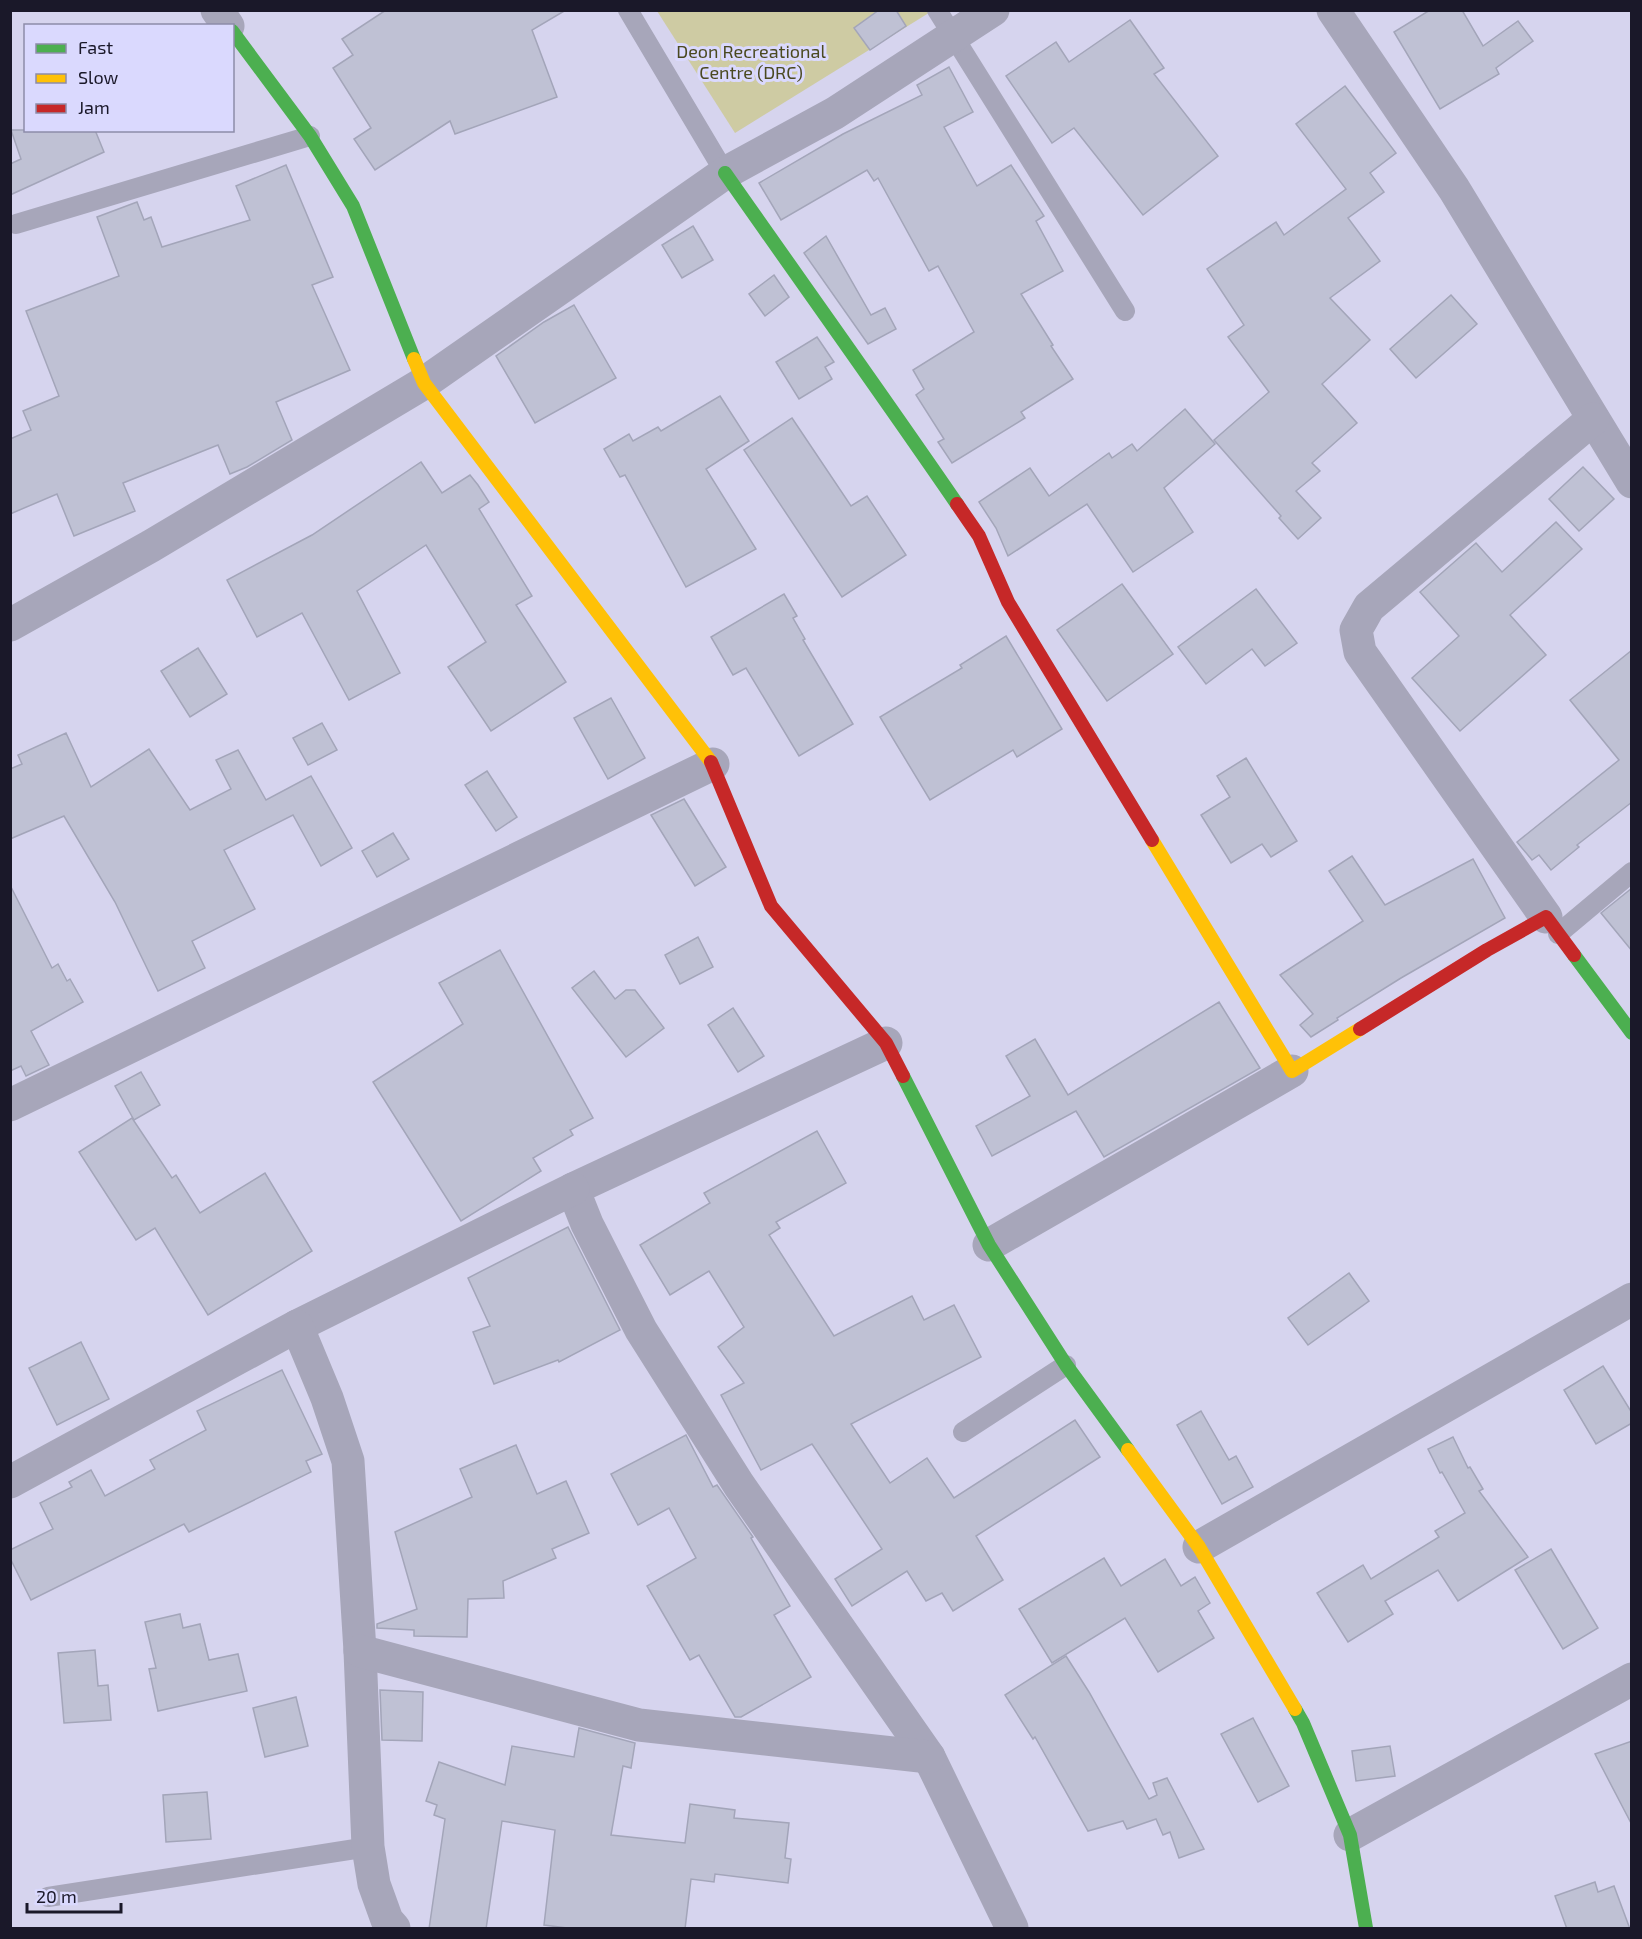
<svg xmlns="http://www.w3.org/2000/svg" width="1642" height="1939" viewBox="0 0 1642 1939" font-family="'Exo 2',sans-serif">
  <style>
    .green { fill: #cecba3 }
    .building { fill: #bfc1d4; stroke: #a3a5b9; stroke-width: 1.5 }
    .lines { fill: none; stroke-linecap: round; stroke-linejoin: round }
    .lane { stroke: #a7a6ba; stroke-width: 20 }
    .street { stroke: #a7a6ba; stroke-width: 33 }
    .fast { stroke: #4caf50; stroke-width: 14 }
    .slow { stroke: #ffc107; stroke-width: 14 }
    .jam { stroke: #c62828; stroke-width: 14 }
    .labels { text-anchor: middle; stroke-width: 6; stroke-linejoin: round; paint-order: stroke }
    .park-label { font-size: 18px; fill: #4a4920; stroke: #dad9fe }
  </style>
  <rect width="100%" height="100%" fill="#d6d4ee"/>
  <path class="green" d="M 657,11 L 932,11 L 735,133 Z"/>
  <g class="building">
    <path d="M 386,10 L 566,10 L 532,30 L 557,97 L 455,134 L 450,121 L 375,170 L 354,139 L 371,128 L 333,68 L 353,55 L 342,39 Z"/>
    <path d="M 879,10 L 896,10 L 906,26 L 870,50 L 854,28 Z"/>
    <path d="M 1430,10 L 1462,10 L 1483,46 L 1518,21 L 1533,41 L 1496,68 L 1499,74 L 1440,109 L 1394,32 Z"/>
    <path d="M 1130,20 L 1164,68 L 1154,74 L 1218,156 L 1143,215 L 1074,128 L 1052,143 L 1006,76 L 1056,42 L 1069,62 Z"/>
    <path d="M 949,67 L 973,112 L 944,127 L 977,186 L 1011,165 L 1044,216 L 1036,221 L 1063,271 L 1021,294 L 1053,345 L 1051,346 L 1073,379 L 1021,412 L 1025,418 L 952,463 L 938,442 L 944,439 L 916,395 L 924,389 L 913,370 L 974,332 L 938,266 L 929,271 L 878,178 L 874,181 L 867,170 L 781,220 L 759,183 L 843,134 L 922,95 L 917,85 Z"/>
    <path d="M 1345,86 L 1396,153 L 1370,173 L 1384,192 L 1348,218 L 1380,261 L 1330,298 L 1370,340 L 1322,384 L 1357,423 L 1312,463 L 1320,471 L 1296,491 L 1321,518 L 1298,539 L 1279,518 L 1281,516 L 1214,440 L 1269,392 L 1228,337 L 1244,325 L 1207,269 L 1276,222 L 1284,235 L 1346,189 L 1296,124 Z"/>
    <path d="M 11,130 L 95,130 L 104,152 L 10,195 L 10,164 L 21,159 Z"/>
    <path d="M 286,165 L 333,277 L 312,285 L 350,370 L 276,402 L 292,440 L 247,467 L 230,474 L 218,445 L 123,483 L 135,511 L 74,536 L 57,494 L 10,514 L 10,439 L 31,430 L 23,411 L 59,396 L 26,311 L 119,276 L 97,217 L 137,202 L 144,220 L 151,217 L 162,247 L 250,220 L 236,186 Z"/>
    <path d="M 693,226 L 713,260 L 682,278 L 662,245 Z"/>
    <path d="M 826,236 L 871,315 L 885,308 L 896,329 L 868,344 L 804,253 Z"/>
    <path d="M 774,275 L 789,297 L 765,316 L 749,294 Z"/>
    <path d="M 1451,295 L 1477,324 L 1416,378 L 1390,349 Z"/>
    <path d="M 574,305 L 616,378 L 535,423 L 496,356 L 544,322 Z"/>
    <path d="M 817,337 L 834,362 L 825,367 L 832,379 L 799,399 L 776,362 Z"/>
    <path d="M 720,396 L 749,441 L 706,469 L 756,549 L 686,587 L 625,475 L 620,477 L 604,449 L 629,434 L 633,441 L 658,427 L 661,431 Z"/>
    <path d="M 1185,409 L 1215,444 L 1164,488 L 1193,532 L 1133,572 L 1087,504 L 1008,556 L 996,528 L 979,502 L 1030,468 L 1049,496 L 1109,453 L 1112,458 L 1132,444 L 1137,451 Z"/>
    <path d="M 792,418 L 851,506 L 867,496 L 906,555 L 842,597 L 744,450 Z"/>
    <path d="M 421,462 L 442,493 L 470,475 L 478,485 L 489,502 L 479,509 L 532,596 L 516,605 L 566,682 L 491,731 L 448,667 L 486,642 L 426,545 L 357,591 L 400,673 L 349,700 L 302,613 L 257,637 L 227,580 L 312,535 Z"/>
    <path d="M 1583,467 L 1614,499 L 1579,531 L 1549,499 Z"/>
    <path d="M 1556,522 L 1582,549 L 1510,615 L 1546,655 L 1460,731 L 1412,678 L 1459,636 L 1420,592 L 1476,543 L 1502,572 Z"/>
    <path d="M 1122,584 L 1173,654 L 1107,701 L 1057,630 Z"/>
    <path d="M 1256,589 L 1297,643 L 1265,666 L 1252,649 L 1206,684 L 1178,647 Z"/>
    <path d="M 784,594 L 797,616 L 793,618 L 805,639 L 803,640 L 853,724 L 799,756 L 746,668 L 733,675 L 711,637 Z"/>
    <path d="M 1006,636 L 1062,729 L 1017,757 L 1013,750 L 930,800 L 880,717 L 962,668 L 960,665 Z"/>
    <path d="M 198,648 L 227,694 L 190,717 L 161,671 Z"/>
    <path d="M 1632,650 L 1632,802 L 1577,845 L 1579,847 L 1551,870 L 1539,855 L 1532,860 L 1517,842 L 1619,760 L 1570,700 Z"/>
    <path d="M 611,698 L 645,758 L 608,779 L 574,718 Z"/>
    <path d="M 322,723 L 337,750 L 308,765 L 293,738 Z"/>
    <path d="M 66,733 L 91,787 L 149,749 L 190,810 L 231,789 L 216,760 L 238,750 L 266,800 L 311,776 L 352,848 L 321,866 L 293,815 L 224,850 L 255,909 L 192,941 L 205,968 L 158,991 L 115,902 L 64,816 L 10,839 L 10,769 L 22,764 L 18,755 Z"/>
    <path d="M 1246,758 L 1297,841 L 1271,857 L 1262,844 L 1231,863 L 1201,815 L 1230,797 L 1217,776 Z"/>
    <path d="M 487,771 L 517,817 L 496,831 L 465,785 Z"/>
    <path d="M 684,799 L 726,867 L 695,886 L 651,815 Z"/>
    <path d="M 393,833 L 409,859 L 377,877 L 362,851 Z"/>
    <path d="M 1352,856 L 1385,905 L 1473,859 L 1505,918 L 1401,978 L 1337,1018 L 1338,1020 L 1311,1037 L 1300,1025 L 1313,1014 L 1280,975 L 1363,921 L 1329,871 Z"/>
    <path d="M 10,885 L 52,968 L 58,964 L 67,981 L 70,979 L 83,1002 L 31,1031 L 49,1065 L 26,1076 L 21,1066 L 10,1071 Z"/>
    <path d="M 1632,888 L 1632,951 L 1601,913 Z"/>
    <path d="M 698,937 L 713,967 L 680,984 L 665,955 Z"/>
    <path d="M 500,950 L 593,1118 L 570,1130 L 573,1135 L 533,1158 L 541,1171 L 461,1221 L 373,1082 L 463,1024 L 439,983 Z"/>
    <path d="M 594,971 L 615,999 L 626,990 L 635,990 L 664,1028 L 626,1057 L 572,988 Z"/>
    <path d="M 1219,1002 L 1260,1068 L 1104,1157 L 1076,1111 L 992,1156 L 976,1126 L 1030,1096 L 1006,1056 L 1035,1039 L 1068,1095 Z"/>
    <path d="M 733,1008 L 764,1056 L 738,1072 L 708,1025 Z"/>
    <path d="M 141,1072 L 160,1105 L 134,1120 L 115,1086 Z"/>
    <path d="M 132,1118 L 172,1178 L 176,1175 L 200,1213 L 265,1173 L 312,1251 L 208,1315 L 155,1228 L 136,1240 L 79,1152 Z"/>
    <path d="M 817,1131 L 846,1183 L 776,1222 L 780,1228 L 769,1235 L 834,1336 L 912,1296 L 924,1320 L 954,1305 L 981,1357 L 851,1424 L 890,1483 L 927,1458 L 954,1498 L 1075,1420 L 1100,1457 L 976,1536 L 1003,1580 L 953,1611 L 942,1593 L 926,1601 L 907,1571 L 852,1606 L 835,1579 L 882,1549 L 812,1444 L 761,1470 L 721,1395 L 744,1383 L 718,1347 L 744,1327 L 709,1271 L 670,1295 L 640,1245 L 710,1203 L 704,1193 Z"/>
    <path d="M 568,1227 L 620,1330 L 559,1362 L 558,1360 L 494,1384 L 473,1332 L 490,1326 L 468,1278 Z"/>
    <path d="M 1349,1273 L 1369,1301 L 1308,1345 L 1288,1318 Z"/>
    <path d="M 81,1342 L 109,1399 L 57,1425 L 29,1368 Z"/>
    <path d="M 1603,1366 L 1632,1413 L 1632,1423 L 1596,1444 L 1564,1390 Z"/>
    <path d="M 282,1370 L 322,1454 L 306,1461 L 311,1472 L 189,1532 L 184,1524 L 31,1600 L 10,1558 L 10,1550 L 53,1529 L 40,1503 L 72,1487 L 69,1482 L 91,1470 L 105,1496 L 155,1469 L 150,1460 L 206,1430 L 197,1411 Z"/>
    <path d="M 1201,1411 L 1229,1460 L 1236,1456 L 1253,1487 L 1222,1504 L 1177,1425 Z"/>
    <path d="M 686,1435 L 713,1487 L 717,1485 L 753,1537 L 751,1538 L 790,1606 L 774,1615 L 811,1677 L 741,1717 L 735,1717 L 699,1655 L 690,1660 L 647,1586 L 696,1558 L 669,1508 L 638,1525 L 611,1474 Z"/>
    <path d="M 1453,1437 L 1468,1468 L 1470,1467 L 1483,1489 L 1479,1491 L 1528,1557 L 1458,1601 L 1438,1570 L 1385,1601 L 1393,1614 L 1348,1642 L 1317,1593 L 1363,1565 L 1371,1579 L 1439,1537 L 1435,1531 L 1465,1513 L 1442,1472 L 1440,1473 L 1428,1449 Z"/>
    <path d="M 516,1445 L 537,1494 L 566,1481 L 589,1533 L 552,1549 L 556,1558 L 503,1581 L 504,1598 L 468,1599 L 467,1637 L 414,1636 L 414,1630 L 377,1628 L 377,1624 L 417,1609 L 395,1532 L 472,1497 L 460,1469 Z"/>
    <path d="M 1551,1549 L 1598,1628 L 1563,1649 L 1515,1570 Z"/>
    <path d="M 1104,1558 L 1121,1586 L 1165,1559 L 1181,1586 L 1195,1577 L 1210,1603 L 1198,1611 L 1214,1638 L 1158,1672 L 1125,1618 L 1052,1663 L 1019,1609 Z"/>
    <path d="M 180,1614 L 183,1628 L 200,1624 L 209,1660 L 238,1654 L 247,1691 L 158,1711 L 149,1669 L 156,1668 L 145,1622 Z"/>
    <path d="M 95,1650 L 98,1686 L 108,1685 L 111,1720 L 64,1723 L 58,1653 Z"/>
    <path d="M 1066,1656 L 1089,1692 L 1149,1799 L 1157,1795 L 1153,1783 L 1167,1778 L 1204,1849 L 1179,1858 L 1170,1832 L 1163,1835 L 1156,1819 L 1127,1829 L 1123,1821 L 1088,1831 L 1035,1737 L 1033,1739 L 1005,1695 Z"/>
    <path d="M 380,1690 L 423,1692 L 422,1741 L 382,1740 Z"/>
    <path d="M 296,1697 L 308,1746 L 265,1757 L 253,1708 Z"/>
    <path d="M 1253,1718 L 1289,1786 L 1258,1802 L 1221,1734 Z"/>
    <path d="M 579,1728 L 635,1743 L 631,1768 L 623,1766 L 611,1835 L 685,1843 L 690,1804 L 735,1810 L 734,1818 L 789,1823 L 785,1858 L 791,1859 L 788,1883 L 715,1874 L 714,1882 L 691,1879 L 685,1929 L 575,1929 L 544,1925 L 555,1830 L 502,1821 L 486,1929 L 429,1929 L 445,1819 L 434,1815 L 437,1805 L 426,1801 L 439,1762 L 505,1785 L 512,1746 L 574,1757 Z"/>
    <path d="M 1632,1741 L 1632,1825 L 1595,1754 Z"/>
    <path d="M 1390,1746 L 1395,1776 L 1356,1781 L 1352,1751 Z"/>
    <path d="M 207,1792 L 211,1839 L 166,1842 L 163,1795 Z"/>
    <path d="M 1595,1882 L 1598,1892 L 1614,1886 L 1630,1929 L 1567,1929 L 1555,1896 Z"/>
  </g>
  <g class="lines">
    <g class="lane">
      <path d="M 628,10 L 725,173"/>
      <path d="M 937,10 L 1125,311"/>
      <path d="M 16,224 L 310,136"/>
      <path d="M 1558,934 L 1632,872"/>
      <path d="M 963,1432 L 1066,1365"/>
      <path d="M 48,1897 L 368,1847"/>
    </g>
    <g class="street">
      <path d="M 217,10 L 228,26"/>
      <path d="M 1333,10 L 1454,189 L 1632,482"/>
      <path d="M 10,625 L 151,546 L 424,383 L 725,173 L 835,113 L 993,10"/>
      <path d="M 1546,917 L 1360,652 L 1356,630 L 1369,607 L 1593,419"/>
      <path d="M 886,1043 L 573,1189 L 587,1224 L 641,1330 L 739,1485 L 929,1757 L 1012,1928"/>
      <path d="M 10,1105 L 713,764"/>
      <path d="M 989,1245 L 1292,1071"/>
      <path d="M 297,1326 L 573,1189"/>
      <path d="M 10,1482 L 297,1326 L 327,1398 L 348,1461 L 360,1651 L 368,1847 L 374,1884 L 387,1920 L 394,1928"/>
      <path d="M 1199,1547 L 1632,1299"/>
      <path d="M 360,1651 L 639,1725 L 929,1757"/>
      <path d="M 1350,1835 L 1632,1679"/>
    </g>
    <g class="fast">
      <path d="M 232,31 L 310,136 L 353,206 L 414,359"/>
      <path d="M 725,173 C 802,283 881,393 957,504"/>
      <path d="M 1574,955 L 1632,1033"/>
      <path d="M 903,1076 L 989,1245 L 1066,1365 L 1128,1450"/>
      <path d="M 1295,1709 L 1303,1723 L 1350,1835 L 1366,1928"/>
    </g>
    <g class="slow">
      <path d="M 414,359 L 424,383 L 711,762"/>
      <path d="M 1152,840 L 1292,1071 L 1360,1029"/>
      <path d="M 1128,1450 L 1199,1547 L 1295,1709"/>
    </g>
    <g class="jam">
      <path d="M 957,504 L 979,536 L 1008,602 L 1152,840"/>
      <path d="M 711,762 L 771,906 L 886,1043 L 903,1076"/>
      <path d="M 1360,1029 L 1487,950 L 1546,917 L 1574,955"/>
    </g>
  </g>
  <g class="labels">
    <g class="park-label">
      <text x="751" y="58">Deon Recreational<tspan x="751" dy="21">Centre (DRC)</tspan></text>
    </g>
  </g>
  <rect width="1642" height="1939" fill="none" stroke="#1a1829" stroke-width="24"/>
  <rect x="24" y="24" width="210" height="108" fill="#dad9fe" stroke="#8d8ca9" stroke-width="1.5"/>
  <rect x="36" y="44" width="30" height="9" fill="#4caf50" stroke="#8d8ca9" stroke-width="1.5"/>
  <text x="78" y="54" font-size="18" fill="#1a1829">Fast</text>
  <rect x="36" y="74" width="30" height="9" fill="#ffc107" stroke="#8d8ca9" stroke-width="1.5"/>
  <text x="78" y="84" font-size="18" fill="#1a1829">Slow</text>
  <rect x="36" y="104" width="30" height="9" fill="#c62828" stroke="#8d8ca9" stroke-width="1.5"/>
  <text x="78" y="114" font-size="18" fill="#1a1829">Jam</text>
  <path d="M27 1903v9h94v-9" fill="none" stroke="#1a1829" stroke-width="3"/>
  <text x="36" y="1903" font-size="18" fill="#1a1829" stroke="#dad9fe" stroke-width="4.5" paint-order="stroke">20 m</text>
</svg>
